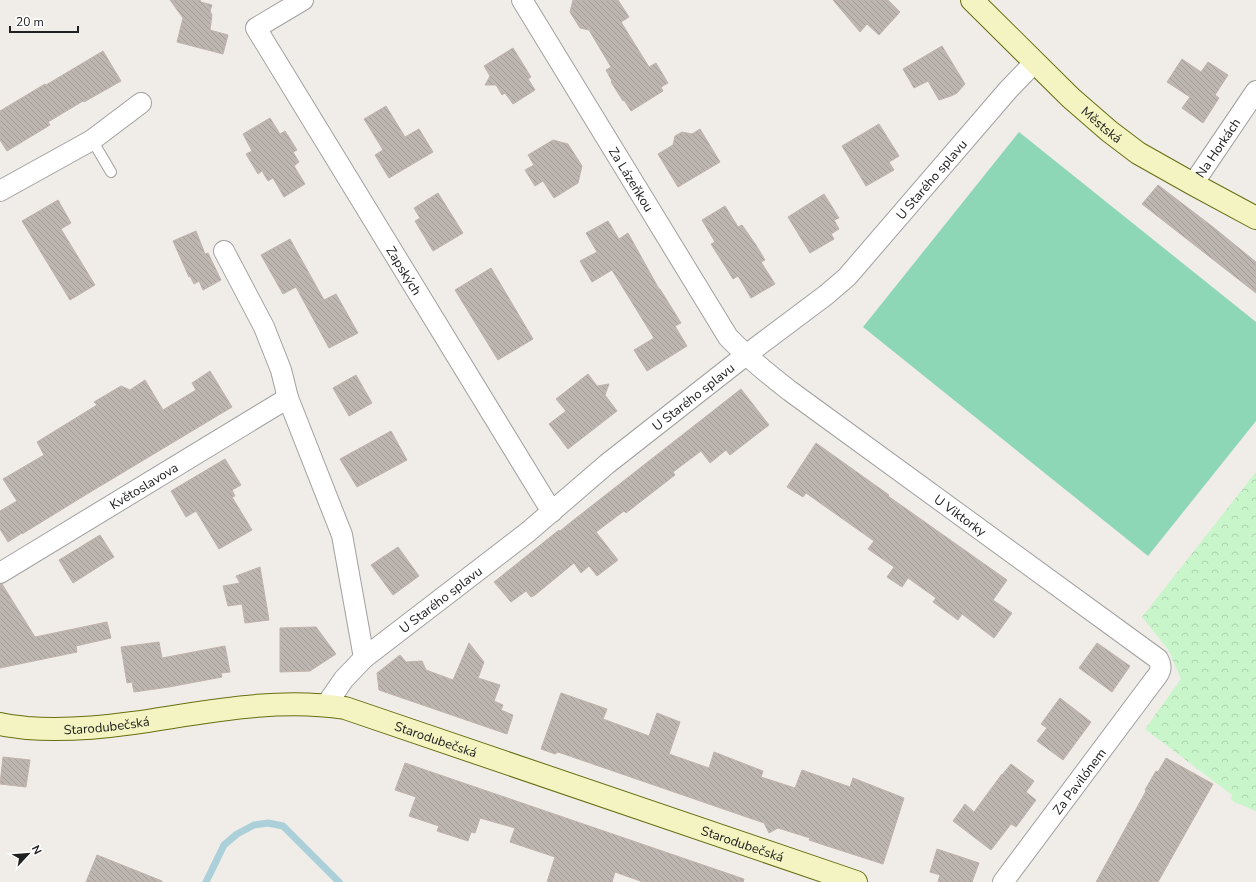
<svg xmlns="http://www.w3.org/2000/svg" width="1256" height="882" viewBox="0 0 1256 882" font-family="'Nunito Sans',sans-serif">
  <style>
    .park { fill: url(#park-crowns) }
    .pitch { fill: #8dd7b7 }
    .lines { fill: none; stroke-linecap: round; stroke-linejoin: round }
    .stream { stroke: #acd0d9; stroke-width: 7 }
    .building { fill: url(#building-back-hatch); stroke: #c0b3ab }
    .lane-casing { stroke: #a1a1a1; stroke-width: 12 }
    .street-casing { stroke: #a1a1a1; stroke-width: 22 }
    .secondary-casing { stroke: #676e10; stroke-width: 24 }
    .lane { stroke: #fff; stroke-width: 10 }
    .street { stroke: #fff; stroke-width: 20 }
    .secondary { stroke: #f3f4c1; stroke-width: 22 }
    .labels { text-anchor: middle; stroke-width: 3; stroke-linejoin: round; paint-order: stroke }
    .street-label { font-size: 13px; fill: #202020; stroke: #fff }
  </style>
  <defs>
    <pattern id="park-crowns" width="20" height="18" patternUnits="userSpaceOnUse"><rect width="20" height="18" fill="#c9f5cb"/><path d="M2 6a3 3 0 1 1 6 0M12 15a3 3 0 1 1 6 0" fill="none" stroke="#acd2ae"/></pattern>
    <pattern id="building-back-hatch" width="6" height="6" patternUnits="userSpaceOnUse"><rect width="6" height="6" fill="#bdb6b0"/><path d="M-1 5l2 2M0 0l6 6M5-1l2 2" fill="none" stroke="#a29c97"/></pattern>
  </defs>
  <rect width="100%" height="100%" fill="#f0ece7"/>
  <path class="park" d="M 1256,472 L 1256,811 L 1234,802 L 1231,799 L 1232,795 L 1145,729 L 1181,679 L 1169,651 L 1142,617 Z"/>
  <path class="pitch" d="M 1019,132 L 1256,322 L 1256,421 L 1148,556 L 863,327 Z"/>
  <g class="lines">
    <path class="stream" d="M 206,882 L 224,845 L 237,834 L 254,825 L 268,823 L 283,826 L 339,882"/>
  </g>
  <g class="building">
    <path d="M 170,0 L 200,0 L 201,2 L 212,5 L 210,11 L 212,15 L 210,30 L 228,35 L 223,54 L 177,42 L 183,18 Z"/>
    <path d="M 573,0 L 618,0 L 629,17 L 621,22 L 649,67 L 656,63 L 668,83 L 661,87 L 663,91 L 631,111 L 624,100 L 623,101 L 611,82 L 612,81 L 606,70 L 611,67 L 589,30 L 580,28 L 570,12 Z"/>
    <path d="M 833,0 L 888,0 L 900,12 L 879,35 L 867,24 L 860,32 Z"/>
    <path d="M 942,46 L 965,84 L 957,93 L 951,96 L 939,100 L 928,81 L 914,88 L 903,69 Z"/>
    <path d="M 513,48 L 531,77 L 528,79 L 535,90 L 513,104 L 505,93 L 502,95 L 496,85 L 485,85 L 490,76 L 484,66 Z"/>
    <path d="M 103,51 L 121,81 L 84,102 L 83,101 L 48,122 L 50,125 L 7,151 L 0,140 L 0,111 L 45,84 L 46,85 Z"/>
    <path d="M 1182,59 L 1201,72 L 1208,62 L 1228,75 L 1215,95 L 1219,98 L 1203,123 L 1182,108 L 1190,97 L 1167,82 Z"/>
    <path d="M 386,106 L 405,137 L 419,129 L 433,152 L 389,178 L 375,155 L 383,150 L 364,119 Z"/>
    <path d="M 270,118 L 280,134 L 285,131 L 297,150 L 293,152 L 299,162 L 294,166 L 305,184 L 284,197 L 273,178 L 268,181 L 262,171 L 258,174 L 246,154 L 252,151 L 243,134 Z"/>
    <path d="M 879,124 L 899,156 L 889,162 L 894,170 L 866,186 L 842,146 Z"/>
    <path d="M 700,129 L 720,162 L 678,187 L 658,154 L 673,145 L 675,136 L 682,132 L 692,134 Z"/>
    <path d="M 553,140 L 568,144 L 582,166 L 578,183 L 554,198 L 543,181 L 535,186 L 525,170 L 534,165 L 528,155 Z"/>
    <path d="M 1158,185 L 1213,227 L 1256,262 L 1256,293 L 1142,204 Z"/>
    <path d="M 438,193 L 463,233 L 433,251 L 415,221 L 420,218 L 414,208 Z"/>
    <path d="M 824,194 L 839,218 L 834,220 L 839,229 L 831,234 L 834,239 L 810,253 L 788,217 Z"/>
    <path d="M 58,200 L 71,223 L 61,229 L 95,285 L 70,300 L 22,221 Z"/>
    <path d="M 725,206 L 738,227 L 742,225 L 756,245 L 765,260 L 761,262 L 775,284 L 751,298 L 738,276 L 733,279 L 711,244 L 715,242 L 702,220 Z"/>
    <path d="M 608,221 L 619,239 L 628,233 L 659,289 L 660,289 L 681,323 L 675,326 L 687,346 L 647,371 L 634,350 L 654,338 L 612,270 L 592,282 L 580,261 L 597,252 L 586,233 Z"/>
    <path d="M 196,231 L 205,254 L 208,253 L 221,280 L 203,290 L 199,281 L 194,284 L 190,276 L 189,277 L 173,241 Z"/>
    <path d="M 290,239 L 324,300 L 336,294 L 358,333 L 329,348 L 296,287 L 283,294 L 261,255 Z"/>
    <path d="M 491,268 L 533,339 L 498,360 L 455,290 Z"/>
    <path d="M 210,371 L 232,407 L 87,494 L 22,534 L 22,533 L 8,542 L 0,529 L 0,511 L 17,501 L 3,479 L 44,455 L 37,442 L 97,405 L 94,402 L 121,386 L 130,390 L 145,380 L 163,410 L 196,390 L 192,383 Z"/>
    <path d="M 588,374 L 597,386 L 609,384 L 605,395 L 617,411 L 568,449 L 549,424 L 566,411 L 556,399 Z"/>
    <path d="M 356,375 L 372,403 L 349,416 L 333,388 Z"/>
    <path d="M 741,389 L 769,425 L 730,455 L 726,450 L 710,463 L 701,451 L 673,472 L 675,475 L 626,513 L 624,511 L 596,532 L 618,560 L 597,576 L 589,566 L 581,573 L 574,563 L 535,595 L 531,597 L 526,591 L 511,602 L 494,582 L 559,530 L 560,531 L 571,522 Z"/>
    <path d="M 391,431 L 407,460 L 357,487 L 340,459 Z"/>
    <path d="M 816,443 L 889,495 L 888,496 L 1007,580 L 993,600 L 1012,613 L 994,638 L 962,614 L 958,620 L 933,602 L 936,598 L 908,578 L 902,587 L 887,577 L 894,567 L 868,549 L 874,541 L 806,493 L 803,497 L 787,487 Z"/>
    <path d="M 225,459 L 241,485 L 232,490 L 235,496 L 232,497 L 252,530 L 219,549 L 196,511 L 186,517 L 171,491 Z"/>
    <path d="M 100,535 L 114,557 L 73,583 L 59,560 Z"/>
    <path d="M 398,547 L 419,576 L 393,595 L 371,565 Z"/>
    <path d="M 260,567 L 269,620 L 245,623 L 242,604 L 228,606 L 223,586 L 240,583 L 236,576 Z"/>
    <path d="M 0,584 L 2,584 L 35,637 L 107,622 L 111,638 L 76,646 L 77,652 L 0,668 Z"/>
    <path d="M 316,627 L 336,654 L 310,671 L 280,672 L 280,628 Z"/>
    <path d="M 159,642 L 162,658 L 225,646 L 230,672 L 221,673 L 222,677 L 169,687 L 134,692 L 132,682 L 127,683 L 121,647 Z"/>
    <path d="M 469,643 L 484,662 L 478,678 L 500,685 L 494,701 L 503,705 L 501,710 L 513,715 L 507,734 L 379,690 L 377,673 L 400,655 L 406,662 L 422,661 L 426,670 L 453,680 Z"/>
    <path d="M 1097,643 L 1130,666 L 1112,692 L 1079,668 Z"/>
    <path d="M 561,693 L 607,709 L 603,719 L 649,736 L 657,713 L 680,722 L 669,754 L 709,768 L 714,752 L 763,771 L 761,777 L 795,788 L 802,770 L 850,787 L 853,778 L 904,798 L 883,864 L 827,846 L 809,840 L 810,838 L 778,828 L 769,833 L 764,823 L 558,752 L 555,754 L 541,749 Z"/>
    <path d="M 1060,698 L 1091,722 L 1063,760 L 1037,741 L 1047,728 L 1041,724 Z"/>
    <path d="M 3,757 L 30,760 L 26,787 L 0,784 Z"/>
    <path d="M 1166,758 L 1213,784 L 1158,882 L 1096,882 L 1146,791 L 1145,790 L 1156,771 L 1158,772 Z"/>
    <path d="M 405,763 L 744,879 L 743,882 L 643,882 L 615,872 L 612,882 L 547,882 L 555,857 L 510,842 L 515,828 L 480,818 L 475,833 L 471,832 L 468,841 L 437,831 L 439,826 L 409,816 L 416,797 L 395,790 Z"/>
    <path d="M 1011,764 L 1034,781 L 1026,792 L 1036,800 L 1016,827 L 1011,824 L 991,850 L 953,821 L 965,804 L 974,812 L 1002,774 L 1002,775 Z"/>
    <path d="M 937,849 L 979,863 L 972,882 L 938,882 L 940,875 L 930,872 Z"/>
    <path d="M 97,855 L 162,881 L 162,882 L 86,882 Z"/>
  </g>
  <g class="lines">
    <defs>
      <path id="lane" d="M 92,140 L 111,172"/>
      <g id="street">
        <path id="s1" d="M 303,0 L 256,28 L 552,512"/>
        <path id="s2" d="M 522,0 L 728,337 C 747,357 768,374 790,391 L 1158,659 C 1163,668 1160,673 1154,680 L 1003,882"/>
        <path id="s3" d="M 1193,184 L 1256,91"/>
        <path d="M 0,191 L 92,140 L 141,103"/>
        <path d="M 224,251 L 264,327 L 281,370 L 288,398 L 342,535 L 364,658"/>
        <path id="s4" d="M 0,573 L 288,398"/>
        <path id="s5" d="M 326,705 L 344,679 L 364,658 L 528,532 L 607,464 L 746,355 L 826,295 L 847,277 L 1008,90 L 1035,62"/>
      </g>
      <g id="secondary">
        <path id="s6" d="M 972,0 L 1071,98 L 1109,131 L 1138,153 L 1193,184 L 1256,218"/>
        <path id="s7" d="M 0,724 C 9,726 18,727 27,728 C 63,731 97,728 133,723 C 203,713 274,697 345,708 L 856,882"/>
      </g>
    </defs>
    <use href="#lane" class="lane-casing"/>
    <use href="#street" class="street-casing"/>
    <use href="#secondary" class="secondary-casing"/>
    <use href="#lane" class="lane"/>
    <use href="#street" class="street"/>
    <use href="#secondary" class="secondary"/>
  </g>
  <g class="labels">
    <g class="street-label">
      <text dy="5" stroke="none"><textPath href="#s6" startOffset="180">Městská</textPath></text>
      <text dy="5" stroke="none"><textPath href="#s3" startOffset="44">Na Horkách</textPath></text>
      <text dy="5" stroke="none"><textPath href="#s5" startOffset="805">U Starého splavu</textPath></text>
      <text dy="5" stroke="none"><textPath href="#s2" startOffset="210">Za Lázeňkou</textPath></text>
      <text dy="5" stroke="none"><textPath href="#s1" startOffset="339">Zapských</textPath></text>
      <text dy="5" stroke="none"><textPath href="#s5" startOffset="481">U Starého splavu</textPath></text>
      <text dy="5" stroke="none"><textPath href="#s4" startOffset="168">Květoslavova</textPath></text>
      <text dy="5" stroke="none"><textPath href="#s2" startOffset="688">U Viktorky</textPath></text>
      <text dy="5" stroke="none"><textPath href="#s5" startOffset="157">U Starého splavu</textPath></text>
      <text dy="5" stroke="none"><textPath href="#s7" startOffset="107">Starodubečská</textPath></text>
      <text dy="5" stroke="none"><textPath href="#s7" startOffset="443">Starodubečská</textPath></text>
      <text transform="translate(1079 781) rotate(-53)" y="5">Za Pavilónem</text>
      <text dy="5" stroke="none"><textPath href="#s7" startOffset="767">Starodubečská</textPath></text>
    </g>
  </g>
  <g transform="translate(28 854) rotate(64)" stroke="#ffffff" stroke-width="3" paint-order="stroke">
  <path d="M0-3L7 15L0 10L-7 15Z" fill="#202020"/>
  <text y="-6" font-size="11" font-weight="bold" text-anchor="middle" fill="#202020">N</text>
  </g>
  <path d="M10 26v6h68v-6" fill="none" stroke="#202020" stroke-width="2"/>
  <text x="16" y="26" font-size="12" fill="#202020" stroke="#ffffff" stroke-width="3" paint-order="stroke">20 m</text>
</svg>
